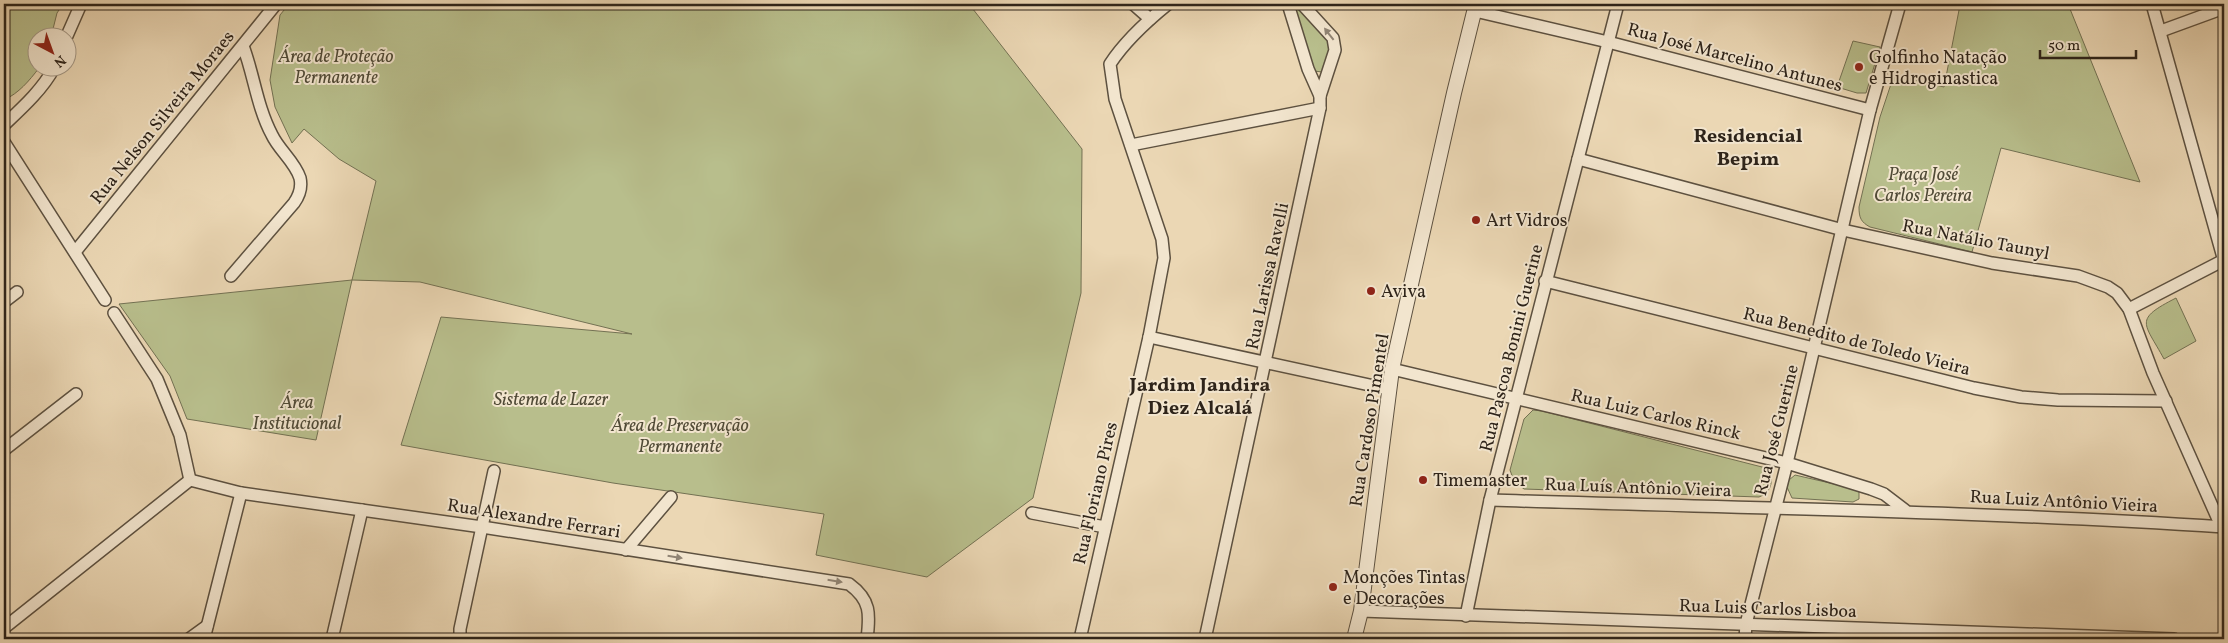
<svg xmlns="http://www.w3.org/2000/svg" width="2228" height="643" viewBox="0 0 2228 643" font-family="Vollkorn,serif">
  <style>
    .green { fill: #b8be8c; stroke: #737153 }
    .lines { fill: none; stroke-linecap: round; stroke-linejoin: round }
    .minor-casing { stroke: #5d5140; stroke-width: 14 }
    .tertiary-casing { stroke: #5d5140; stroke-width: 16 }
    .minor { stroke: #f2e5ce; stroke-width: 11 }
    .tertiary { stroke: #f2e5ce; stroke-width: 14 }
    .oneway { fill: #908474 }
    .poi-dot { fill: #8f2418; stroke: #f2e5ce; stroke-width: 2 }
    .labels { text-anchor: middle; stroke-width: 4; stroke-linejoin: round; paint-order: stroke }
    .park-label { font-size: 18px; font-style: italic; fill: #504a36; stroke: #f2e5ce }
    .street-label { font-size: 18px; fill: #2e241a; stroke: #f2e5ce }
    .poi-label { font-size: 18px; fill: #2e241a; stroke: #f2e5ce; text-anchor: start }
    .quarter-label { font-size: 20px; font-weight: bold; fill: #2e241a; stroke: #f2e5ce }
  </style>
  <rect width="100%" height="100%" fill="#ebd7b4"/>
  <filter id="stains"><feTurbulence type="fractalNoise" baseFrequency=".004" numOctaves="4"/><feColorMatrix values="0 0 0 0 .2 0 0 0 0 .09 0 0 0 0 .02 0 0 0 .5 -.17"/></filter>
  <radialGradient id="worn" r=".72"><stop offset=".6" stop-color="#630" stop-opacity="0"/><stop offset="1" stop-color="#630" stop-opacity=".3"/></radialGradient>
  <g class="green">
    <path d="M 4,4 L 63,4 L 57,13 L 51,37 L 38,38 L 38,68 L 39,68 C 29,81 19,93 4,100 Z"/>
    <path d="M 289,4 L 969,4 L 1082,149 L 1081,293 L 1033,498 L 927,577 L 816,555 L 824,514 L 613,483 L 401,445 L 441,317 L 632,334 L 420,282 L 352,280 L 316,440 L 187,419 L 170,376 L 119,304 L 352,280 L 376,181 L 339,159 L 304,129 L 292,143 L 275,107 L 270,80 L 280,15 Z"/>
    <path d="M 1954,4 L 2068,4 L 2140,182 L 2001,148 L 1972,252 L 1870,227 C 1861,222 1859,218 1859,207 L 1880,117 L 1894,75 L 1944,87 L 1960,5 Z"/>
    <path d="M 1299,8 L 1332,44 L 1322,72 L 1314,71 L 1295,10 Z"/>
    <path d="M 1853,41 L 1880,47 L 1866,93 L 1857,93 L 1837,87 Z"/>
    <path d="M 2176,298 L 2196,341 L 2164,359 C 2144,322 2133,320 2176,298 Z"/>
    <path d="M 1533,410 L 1542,411 L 1766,468 C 1775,479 1772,492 1759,497 L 1524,489 L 1514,481 L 1510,470 L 1524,419 Z"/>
    <path d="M 1795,475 L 1856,489 L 1859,492 L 1859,499 L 1853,502 L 1792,498 L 1787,487 L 1789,480 Z"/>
  </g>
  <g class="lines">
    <defs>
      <g id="minor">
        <path d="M 1133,4 L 1150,19"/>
        <path d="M 1302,4 L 1333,38 L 1335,50 L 1320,96"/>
        <path d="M 2152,4 L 2224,261"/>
        <path d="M 1475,11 L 1608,42 L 1870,110"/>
        <path d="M 2161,31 L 2224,8"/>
        <path d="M 66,38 L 81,4"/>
        <path d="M 4,125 C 22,108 42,90 54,68"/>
        <path d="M 4,142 L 105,300"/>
        <path d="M 1131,145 L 1320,108"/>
        <path d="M 1578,159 L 1843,230 L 1992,263 L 2078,276 L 2108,287 L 2117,293 L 2129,309 L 2153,373 L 2221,526"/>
        <path d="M 75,252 L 276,4"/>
        <path d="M 231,276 L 294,203 C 299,196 302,187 300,178 C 295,162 279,150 272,135 C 257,107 254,75 243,46"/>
        <path d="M 1545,281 L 1974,388 L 2021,397 L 2058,400 L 2166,401"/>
        <path d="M 4,302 L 17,292"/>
        <path d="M 2129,309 L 2224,260"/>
        <path d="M 114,313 L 157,379 L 180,435 L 190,480"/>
        <path d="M 1149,337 L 1388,389"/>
        <path d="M 1392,369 L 1787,463 L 1871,489 L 1884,494 L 1905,510"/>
        <path d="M 4,450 L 76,394"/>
        <path d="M 190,480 L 241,493 L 482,527 L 849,584 C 871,600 870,614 867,639"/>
        <path d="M 1490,500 C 1735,508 1980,511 2224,527"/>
        <path d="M 1032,513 L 1105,527"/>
        <path d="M 626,550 L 671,497"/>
        <path d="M 1361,611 L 2174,639"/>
        <path d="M 1466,616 L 1490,500 L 1618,4"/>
        <path d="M 4,628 L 190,480"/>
        <path d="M 189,639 L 207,626"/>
        <path d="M 204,639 L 241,493"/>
        <path d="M 332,639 L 362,510"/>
        <path d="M 460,639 L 460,629 L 494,471"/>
        <path d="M 1080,639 L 1149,337 L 1164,258 L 1162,239 L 1115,99 L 1110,64 C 1125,41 1147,21 1168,4"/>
        <path d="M 1205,639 L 1320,108 L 1320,96 L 1308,69 L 1288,4"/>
        <path d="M 1745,639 L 1746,624 L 1787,463 L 1870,110 L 1900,4"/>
      </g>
      <path id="tertiary" d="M 1354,639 L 1361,611 L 1392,369 L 1454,93 L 1476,4"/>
    </defs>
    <use href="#minor" class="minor-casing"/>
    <use href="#tertiary" class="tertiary-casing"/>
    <use href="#minor" class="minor"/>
    <use href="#tertiary" class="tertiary"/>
  </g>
  <defs><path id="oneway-solid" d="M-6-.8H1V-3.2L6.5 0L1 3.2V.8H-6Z" transform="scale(1.25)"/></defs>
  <g class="oneway">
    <use href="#oneway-solid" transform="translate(1329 34) rotate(-128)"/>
    <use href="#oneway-solid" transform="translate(675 557) rotate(9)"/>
    <use href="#oneway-solid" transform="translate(835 581) rotate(9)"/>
  </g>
  <g class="poi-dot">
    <circle cx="1859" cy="67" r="5"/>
    <circle cx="1476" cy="220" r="5"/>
    <circle cx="1371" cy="291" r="5"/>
    <circle cx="1423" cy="480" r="5"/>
    <circle cx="1333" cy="587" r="5"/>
  </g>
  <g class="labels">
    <g class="park-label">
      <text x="336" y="62">Área de Proteção<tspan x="336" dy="21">Permanente</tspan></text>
      <text x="1923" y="180">Praça José<tspan x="1923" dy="21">Carlos Pereira</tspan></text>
      <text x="551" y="405">Sistema de Lazer</text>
      <text x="297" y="408">Área<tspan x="297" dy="21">Institucional</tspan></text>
      <text x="680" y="431">Área de Preservação<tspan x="680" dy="21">Permanente</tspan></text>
    </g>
    <g class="street-label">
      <text transform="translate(1735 57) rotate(15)" y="6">Rua José Marcelino Antunes</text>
      <text transform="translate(162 117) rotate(-51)" y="6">Rua Nelson Silveira Moraes</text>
      <text transform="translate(1976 239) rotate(11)" y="6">Rua Natálio Taunyl</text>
      <text transform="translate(1267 276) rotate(-78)" y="6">Rua Larissa Ravelli</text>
      <text transform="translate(1857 341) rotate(14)" y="6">Rua Benedito de Toledo Vieira</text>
      <text transform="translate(1511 348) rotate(-76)" y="6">Rua Pascoa Bonini Guerine</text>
      <text transform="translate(1656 414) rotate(13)" y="6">Rua Luiz Carlos Rinck</text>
      <text transform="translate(1369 420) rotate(-81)" y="6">Rua Cardoso Pimentel</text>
      <text transform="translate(1776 430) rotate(-76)" y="6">Rua José Guerine</text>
      <text transform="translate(1638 487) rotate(2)" y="6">Rua Luís Antônio Vieira</text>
      <text transform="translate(1095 493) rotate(-77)" y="6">Rua Floriano Pires</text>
      <text transform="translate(2064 501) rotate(3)" y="6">Rua Luiz Antônio Vieira</text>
      <text transform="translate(534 518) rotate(9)" y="6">Rua Alexandre Ferrari</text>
      <text transform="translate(1768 608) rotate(2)" y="6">Rua Luis Carlos Lisboa</text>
    </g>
    <g class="poi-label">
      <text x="1869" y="63">Golfinho Natação<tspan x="1869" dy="21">e Hidroginastica</tspan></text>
      <text x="1486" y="226">Art Vidros</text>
      <text x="1381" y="297">Aviva</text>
      <text x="1433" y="486">Timemaster</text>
      <text x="1343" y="583">Monções Tintas<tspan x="1343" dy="21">e Decorações</tspan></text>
    </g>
    <g class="quarter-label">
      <text x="1748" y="142">Residencial<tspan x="1748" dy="23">Bepim</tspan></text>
      <text x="1200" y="391">Jardim Jandira<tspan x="1200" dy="23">Diez Alcalá</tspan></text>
    </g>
  </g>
  <rect width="2228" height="643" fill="none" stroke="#ebd7b4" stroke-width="20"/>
  <rect x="5" y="5" width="2218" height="633" fill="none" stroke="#2e241a" stroke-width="2.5"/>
  <rect x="10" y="10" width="2208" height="623" fill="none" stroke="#2e241a"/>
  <g transform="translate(52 52) rotate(139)"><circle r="24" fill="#f2e5ce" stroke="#a49886"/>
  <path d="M0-4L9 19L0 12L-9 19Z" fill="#8f2418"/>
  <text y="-8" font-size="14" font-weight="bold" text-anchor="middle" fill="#2e241a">N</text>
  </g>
  <path d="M2040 50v8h96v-8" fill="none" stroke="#2e241a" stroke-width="2.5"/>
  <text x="2048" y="50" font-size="15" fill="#2e241a" stroke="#f2e5ce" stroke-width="4" paint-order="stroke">50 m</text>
  <rect width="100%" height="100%" filter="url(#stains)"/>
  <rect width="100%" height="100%" fill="url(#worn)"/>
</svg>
